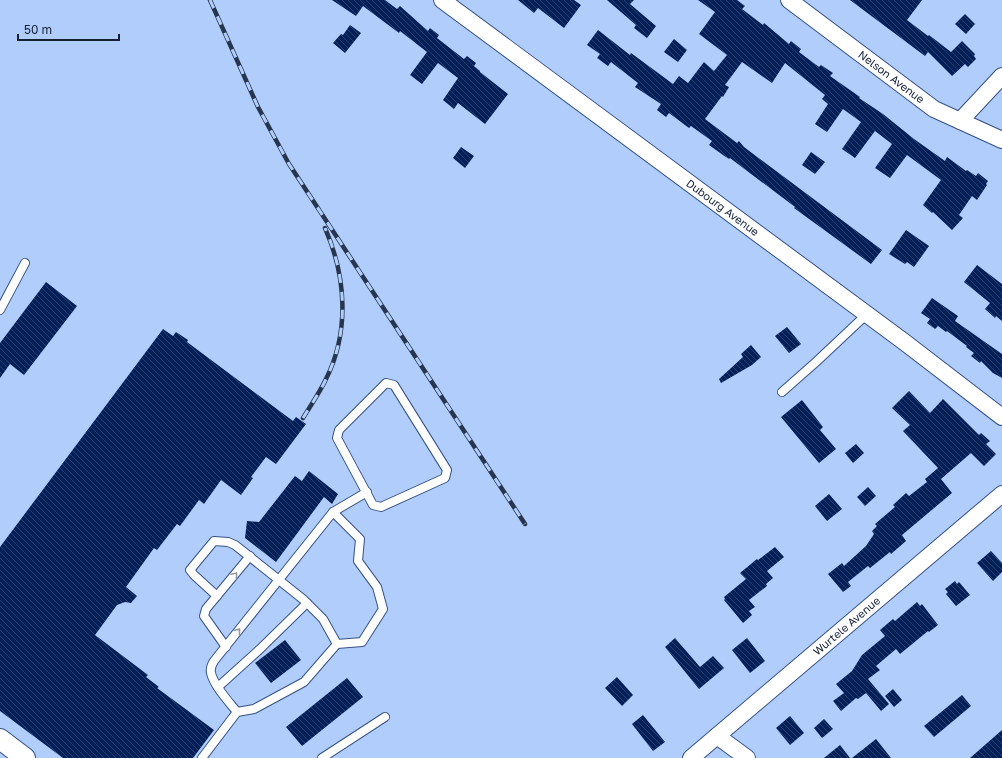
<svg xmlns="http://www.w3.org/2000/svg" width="1002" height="758" viewBox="0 0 1002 758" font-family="'Golos Text',sans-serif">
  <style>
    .building { fill: url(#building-back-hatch) }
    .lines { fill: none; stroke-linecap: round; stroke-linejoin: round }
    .service-casing { stroke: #355285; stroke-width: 10 }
    .minor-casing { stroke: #355285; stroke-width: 18 }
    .tertiary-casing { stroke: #355285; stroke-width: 22 }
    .service { stroke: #fff; stroke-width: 8 }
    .minor { stroke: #fff; stroke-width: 16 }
    .tertiary { stroke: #fff; stroke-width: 20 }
    .rail-casing { stroke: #27364f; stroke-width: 4.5 }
    .rail { stroke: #b1cdfc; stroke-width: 3; stroke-dasharray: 9; stroke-linecap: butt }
    .oneway { stroke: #959ba5 }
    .labels { text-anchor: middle; stroke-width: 4; stroke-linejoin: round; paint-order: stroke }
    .street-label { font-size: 11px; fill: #132036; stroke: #b1cdfc }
  </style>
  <defs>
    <pattern id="building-back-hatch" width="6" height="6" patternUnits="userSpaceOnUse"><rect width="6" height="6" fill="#032158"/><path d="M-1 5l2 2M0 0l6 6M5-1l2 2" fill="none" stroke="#27406d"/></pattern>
  </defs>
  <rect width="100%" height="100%" fill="#b1cdfc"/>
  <g class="building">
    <path d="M 332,0 L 385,0 L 397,9 L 400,6 L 428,31 L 430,28 L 439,35 L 437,38 L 464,59 L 467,56 L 476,63 L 474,66 L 480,71 L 480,72 L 508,94 L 485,124 L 458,103 L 454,109 L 443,100 L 458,78 L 438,63 L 422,84 L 410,75 L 427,52 L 400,31 L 399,33 L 363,6 L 356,16 Z"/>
    <path d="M 518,0 L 574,0 L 581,5 L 564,28 L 538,8 L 534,13 Z"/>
    <path d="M 607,0 L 634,0 L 630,4 L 656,26 L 647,38 L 634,28 L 636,25 Z"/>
    <path d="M 698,0 L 737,0 L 745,6 L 742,9 L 763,25 L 764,23 L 789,44 L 791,41 L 801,49 L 799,52 L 819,67 L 821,65 L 833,73 L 830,76 L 860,97 L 859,98 L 883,114 L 914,139 L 945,161 L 947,157 L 966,171 L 967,170 L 976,176 L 978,173 L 988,181 L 986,184 L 987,185 L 977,200 L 972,196 L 959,215 L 963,218 L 952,230 L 933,212 L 932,213 L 923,205 L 941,180 L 907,155 L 890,178 L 875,168 L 892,144 L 875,131 L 855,158 L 842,149 L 861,122 L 843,109 L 827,132 L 815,124 L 828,104 L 822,99 L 825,95 L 785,63 L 772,83 L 742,62 L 725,85 L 729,87 L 723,97 L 722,96 L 705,119 L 737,143 L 739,141 L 744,147 L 882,250 L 871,264 L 794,208 L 795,207 L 730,158 L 729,159 L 723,155 L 709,145 L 712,141 L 691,126 L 689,128 L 669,113 L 666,117 L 657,110 L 661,104 L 635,87 L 638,83 L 611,62 L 608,66 L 597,58 L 600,54 L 587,45 L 598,30 L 630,55 L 631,53 L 673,84 L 679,76 L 688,83 L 704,62 L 714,71 L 727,55 L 699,34 L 715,12 Z"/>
    <path d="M 850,0 L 922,0 L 907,20 L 928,36 L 929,35 L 951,52 L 962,41 L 975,54 L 974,56 L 976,59 L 968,67 L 965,64 L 952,76 L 928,52 L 925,56 Z"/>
    <path d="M 965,14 L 975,24 L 966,34 L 955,24 Z"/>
    <path d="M 350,25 L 361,33 L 345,53 L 333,43 L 341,34 L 343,35 Z"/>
    <path d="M 674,39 L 687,50 L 678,62 L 664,52 Z"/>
    <path d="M 461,147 L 474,156 L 465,168 L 453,158 Z"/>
    <path d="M 811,152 L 825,162 L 815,174 L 802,165 Z"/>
    <path d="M 906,230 L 929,246 L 914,267 L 907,262 L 905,264 L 889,254 Z"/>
    <path d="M 977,265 L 1002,284 L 1002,321 L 996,316 L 995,318 L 985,309 L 990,303 L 964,282 Z"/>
    <path d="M 46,282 L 77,306 L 24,375 L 10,364 L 0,378 L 0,343 Z"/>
    <path d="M 932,298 L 958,316 L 955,321 L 1002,354 L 1002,378 L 993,373 L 981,361 L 980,363 L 971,356 L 974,353 L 966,347 L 967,346 L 947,331 L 946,332 L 938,326 L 935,329 L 927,323 L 930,319 L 921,313 Z"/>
    <path d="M 787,327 L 801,344 L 789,353 L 775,336 Z"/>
    <path d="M 163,329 L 173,336 L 176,332 L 188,340 L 187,342 L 293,421 L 296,417 L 306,424 L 276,464 L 266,457 L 251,477 L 253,478 L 241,495 L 221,480 L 204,504 L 199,500 L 180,526 L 177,524 L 157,550 L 154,548 L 126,587 L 137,596 L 131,603 L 125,602 L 117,605 L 95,635 L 148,675 L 146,677 L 159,687 L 157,688 L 214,730 L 193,758 L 63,758 L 0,711 L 0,547 Z"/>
    <path d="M 751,345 L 761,357 L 752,365 L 721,383 L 719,379 L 743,357 L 741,354 Z"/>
    <path d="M 909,391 L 930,413 L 943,399 L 979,435 L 981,433 L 990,441 L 986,444 L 996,454 L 984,466 L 971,453 L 941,479 L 952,493 L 902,535 L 906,541 L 891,554 L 890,552 L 870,568 L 868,566 L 848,582 L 851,586 L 843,592 L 828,574 L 842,563 L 844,566 L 866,546 L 874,534 L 872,531 L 877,526 L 875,524 L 895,507 L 893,505 L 906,493 L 909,496 L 927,482 L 925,479 L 938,468 L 903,431 L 910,425 L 892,408 Z"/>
    <path d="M 802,400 L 823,427 L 820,430 L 836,449 L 819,463 L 781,417 Z"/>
    <path d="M 856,444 L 864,453 L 853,463 L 845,453 Z"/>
    <path d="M 309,471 L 338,494 L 332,504 L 324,497 L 276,562 L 245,538 L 247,521 L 259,522 L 295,476 L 302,481 Z"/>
    <path d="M 868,487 L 876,496 L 865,506 L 857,497 Z"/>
    <path d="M 829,494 L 842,509 L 827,521 L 815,506 Z"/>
    <path d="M 775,547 L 784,557 L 767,571 L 773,578 L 766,584 L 767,586 L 749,600 L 755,607 L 749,611 L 752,615 L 743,623 L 724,600 L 725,599 L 724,597 L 746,579 L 740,573 L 757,559 L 758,560 Z"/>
    <path d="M 991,551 L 1002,563 L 1002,572 L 993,581 L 977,563 Z"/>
    <path d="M 955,581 L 957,584 L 959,582 L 970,595 L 956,606 L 946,594 L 948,592 L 945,589 Z"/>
    <path d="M 917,602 L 920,606 L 922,604 L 938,625 L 929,632 L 928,631 L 900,654 L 896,649 L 876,666 L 880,670 L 868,679 L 889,704 L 881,711 L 866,693 L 858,699 L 856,698 L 841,711 L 833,701 L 844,693 L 836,684 L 852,671 L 862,655 L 885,636 L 880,630 L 893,619 L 895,621 Z"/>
    <path d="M 675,638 L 700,667 L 713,656 L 724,668 L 699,689 L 665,647 Z"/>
    <path d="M 747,638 L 765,661 L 750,673 L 732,650 Z"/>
    <path d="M 285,640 L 301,660 L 271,683 L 255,663 Z"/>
    <path d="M 617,677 L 633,695 L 622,706 L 605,688 Z"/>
    <path d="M 347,678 L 363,697 L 302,746 L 286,727 Z"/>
    <path d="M 893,689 L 902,700 L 894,707 L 885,696 Z"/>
    <path d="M 962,695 L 971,706 L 934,737 L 924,726 Z"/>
    <path d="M 643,715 L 665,742 L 653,751 L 632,724 Z"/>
    <path d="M 790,716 L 804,733 L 790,745 L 776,728 Z"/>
    <path d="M 824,719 L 833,729 L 822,738 L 814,728 Z"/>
    <path d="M 1002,730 L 1002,758 L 970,758 Z"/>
    <path d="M 876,739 L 891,758 L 852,758 Z"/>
    <path d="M 840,745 L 850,758 L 824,758 Z"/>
  </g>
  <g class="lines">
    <defs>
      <g id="service">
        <path d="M 0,310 L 25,263"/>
        <path d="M 386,383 L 394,385 L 447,470 L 445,478 L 381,507 L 373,505 L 337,438 L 339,430 Z"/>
        <path d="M 782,392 L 816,362 L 867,314"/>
        <path d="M 333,512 L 367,492"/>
        <path d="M 226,647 L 204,616 L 206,609 L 250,556"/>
        <path d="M 218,687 L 260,649 L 307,603"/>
        <path d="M 237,712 C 229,702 214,686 211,673 C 210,668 212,664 214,661 L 333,512 L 360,539 L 358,561 L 377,587 L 383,609 L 362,642 L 337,644"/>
        <path d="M 202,758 L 237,712 L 254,709 L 304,682 L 337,644 L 323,619 L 304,600 L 235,545 L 228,542 L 214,541 L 190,570 L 194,575 L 217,596"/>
        <path d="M 322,758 L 385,717"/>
      </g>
      <g id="minor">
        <path id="s1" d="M 442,0 L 903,341 L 1002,417"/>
        <path id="s2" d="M 789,0 L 934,109 L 1002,140"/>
        <path d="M 960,121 L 1002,76"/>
        <path d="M 717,736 L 747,758"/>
        <path id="s3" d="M 691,758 L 1002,494"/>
      </g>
      <path id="tertiary" d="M 0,739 L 25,758"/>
    </defs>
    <use href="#service" class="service-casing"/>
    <use href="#minor" class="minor-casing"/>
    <use href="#tertiary" class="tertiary-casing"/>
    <use href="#service" class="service"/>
    <use href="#minor" class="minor"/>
    <use href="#tertiary" class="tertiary"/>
    <defs>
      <g id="rail">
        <path d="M 210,0 L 258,107 L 289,164 L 525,524"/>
        <path d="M 303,418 C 311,405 320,392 326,379 C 350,331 346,276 325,228"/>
      </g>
    </defs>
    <use href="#rail" class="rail-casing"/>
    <use href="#rail" class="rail"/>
  </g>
  <defs><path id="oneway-chevron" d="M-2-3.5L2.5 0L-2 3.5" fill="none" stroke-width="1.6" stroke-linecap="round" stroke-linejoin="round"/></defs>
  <g class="oneway">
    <use href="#oneway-chevron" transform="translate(235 575) rotate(-50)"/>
    <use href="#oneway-chevron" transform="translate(238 631) rotate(-51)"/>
  </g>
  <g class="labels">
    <g class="street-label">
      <text dy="4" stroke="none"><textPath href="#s2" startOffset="128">Nelson Avenue</textPath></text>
      <text dy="4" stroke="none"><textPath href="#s1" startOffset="349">Dubourg Avenue</textPath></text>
      <text dy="4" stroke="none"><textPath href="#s3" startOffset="204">Wurtele Avenue</textPath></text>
    </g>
  </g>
  <path d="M18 34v6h101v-6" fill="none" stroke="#132036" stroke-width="2"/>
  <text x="24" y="34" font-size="12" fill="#132036" stroke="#b1cdfc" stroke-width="3" paint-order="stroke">50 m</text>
</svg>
